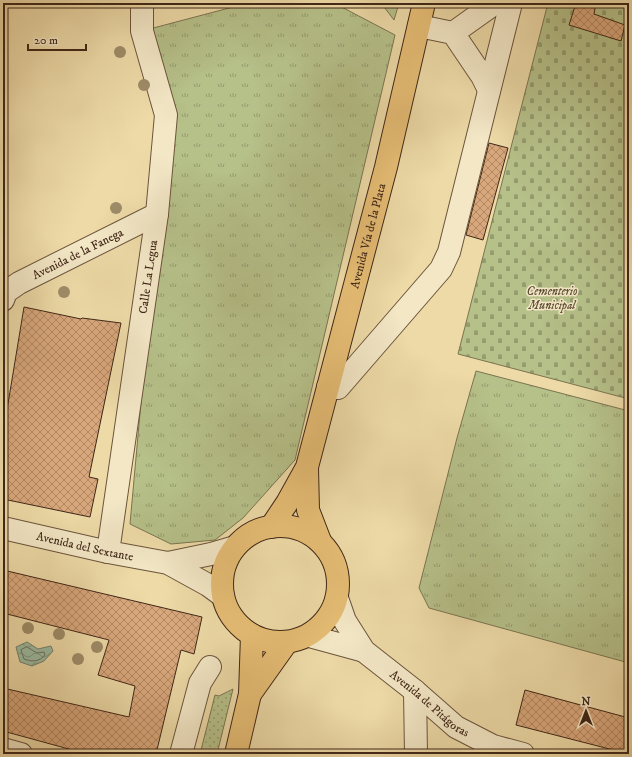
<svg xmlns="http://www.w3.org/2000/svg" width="632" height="757" viewBox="0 0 632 757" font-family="'IM FELL DW Pica',serif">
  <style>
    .cemetery { fill: url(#cemetery-stones); stroke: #7b7450 }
    .park { fill: url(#park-tufts); stroke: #7b7450 }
    .garden { fill: url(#garden-dots); stroke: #7b7450 }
    .water { fill: url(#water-waves); stroke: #76806b }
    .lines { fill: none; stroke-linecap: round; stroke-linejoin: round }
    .shore { stroke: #6d715d; stroke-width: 1 }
    .building { fill: url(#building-cross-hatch); stroke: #402718 }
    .minor-casing { stroke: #6b543c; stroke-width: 24 }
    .major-casing { stroke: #402718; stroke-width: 24 }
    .minor { stroke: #f3e7c6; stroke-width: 22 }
    .major { stroke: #e6bd74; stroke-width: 22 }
    .tree { fill: #9e8c68 }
    .labels { text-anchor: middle; stroke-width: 3; stroke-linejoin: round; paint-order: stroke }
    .street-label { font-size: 12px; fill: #402718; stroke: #f3e7c6 }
    .park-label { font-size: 12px; font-style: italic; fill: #5e4d34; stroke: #f3e7c6 }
  </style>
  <defs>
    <pattern id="cemetery-stones" width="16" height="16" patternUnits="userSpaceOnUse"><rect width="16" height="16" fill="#b6c089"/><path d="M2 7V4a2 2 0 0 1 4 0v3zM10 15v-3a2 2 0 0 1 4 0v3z" fill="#959c6f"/></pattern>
    <pattern id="park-tufts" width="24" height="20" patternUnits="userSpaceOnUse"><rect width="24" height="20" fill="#b6c089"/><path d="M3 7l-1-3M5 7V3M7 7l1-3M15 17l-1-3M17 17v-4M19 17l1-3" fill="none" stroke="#959c6f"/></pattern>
    <pattern id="garden-dots" width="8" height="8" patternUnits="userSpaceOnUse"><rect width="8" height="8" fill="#b6c089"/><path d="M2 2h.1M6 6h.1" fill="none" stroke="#959c6f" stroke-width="1.8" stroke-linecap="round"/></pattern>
    <pattern id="water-waves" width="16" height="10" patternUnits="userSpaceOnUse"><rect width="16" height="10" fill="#9abba2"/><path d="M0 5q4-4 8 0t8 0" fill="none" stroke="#7f9883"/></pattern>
    <pattern id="building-cross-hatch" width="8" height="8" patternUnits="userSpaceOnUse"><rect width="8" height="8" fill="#d8a77b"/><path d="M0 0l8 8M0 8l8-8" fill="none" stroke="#b18864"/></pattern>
  </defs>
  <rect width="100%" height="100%" fill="#eddaa7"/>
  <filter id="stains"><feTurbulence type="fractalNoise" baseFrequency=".005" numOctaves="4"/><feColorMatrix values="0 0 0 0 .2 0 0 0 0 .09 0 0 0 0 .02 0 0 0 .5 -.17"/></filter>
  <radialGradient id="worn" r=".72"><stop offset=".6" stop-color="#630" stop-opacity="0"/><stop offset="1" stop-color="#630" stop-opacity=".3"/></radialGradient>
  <path class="cemetery" d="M 548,3 L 629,3 L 629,399 L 458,354 Z"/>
  <g class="park">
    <path d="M 248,3 L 334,3 L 395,35 L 295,460 L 243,518 L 215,540 L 171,544 L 130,524 L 164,147 L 142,31 Z"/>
    <path d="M 381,3 L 399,3 L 394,20 Z"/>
    <path d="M 476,371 L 629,411 L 629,663 L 429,608 L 419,588 L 457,438 Z"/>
  </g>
  <path class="garden" d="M 233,689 L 217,754 L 200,754 L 215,695 L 219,696 Z"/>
  <path class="water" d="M 27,642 L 38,649 L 51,646 L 53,651 L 44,661 L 32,666 L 20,662 L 16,647 Z"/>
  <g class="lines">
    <path class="shore" d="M 27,647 L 37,653 L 44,652 L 45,655 C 39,662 32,662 24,659 L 21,650 Z"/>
  </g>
  <g class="building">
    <path d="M 576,3 L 596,3 L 594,14 L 625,25 L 621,41 L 569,25 Z"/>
    <path d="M 489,143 L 508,148 L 483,240 L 466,235 Z"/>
    <path d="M 24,307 L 81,319 L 82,318 L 121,323 L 89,477 L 98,479 L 90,517 L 3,499 L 3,434 Z"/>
    <path d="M 3,570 L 202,617 L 194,654 L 181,650 L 156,754 L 87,754 L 3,731 L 3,688 L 129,717 L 135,686 L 98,675 L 109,640 L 3,613 Z"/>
    <path d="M 525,690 L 629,718 L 629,754 L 516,725 Z"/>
  </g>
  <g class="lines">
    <defs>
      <g id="minor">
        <path d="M 419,26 L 453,33 L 482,76 L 489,90"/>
        <path d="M 453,33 L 491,6 L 492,3"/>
        <path id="s1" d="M 3,300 L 6,292 L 19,283 L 157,214"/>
        <path d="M 328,387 L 338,388 L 441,269 L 449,252 L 511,3"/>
        <path id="s2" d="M 3,528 L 108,552 L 168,563 L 208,585 L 223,596"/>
        <path id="s3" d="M 108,552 L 157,214 L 166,115 L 142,31 L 142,3"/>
        <path d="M 168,563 L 211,554 L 235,547"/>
        <path id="s4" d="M 337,598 L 345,621 L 364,651 L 415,691 L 456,727 L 493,746 L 523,754"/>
        <path d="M 309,636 L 364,651"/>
        <path d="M 415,691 L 416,754"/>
        <path d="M 3,749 L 21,754"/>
        <path d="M 181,754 L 200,683 L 210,667"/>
      </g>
      <g id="major">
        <path d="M 307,468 L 308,510 L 320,541"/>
        <circle cx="280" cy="584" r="58"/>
        <path id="s5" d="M 271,527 L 287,503 L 307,467 L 386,167 L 424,3"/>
        <path d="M 250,694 L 287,642"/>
        <path d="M 236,754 L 250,694 L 252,635"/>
      </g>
    </defs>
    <use href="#minor" class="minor-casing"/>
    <use href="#major" class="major-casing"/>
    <use href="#minor" class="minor"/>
    <use href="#major" class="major"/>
  </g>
  <g class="tree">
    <circle cx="120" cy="52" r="6"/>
    <circle cx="144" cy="85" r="6"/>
    <circle cx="116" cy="208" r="6"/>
    <circle cx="64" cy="292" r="6"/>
    <circle cx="28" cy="628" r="6"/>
    <circle cx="59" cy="634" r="6"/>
    <circle cx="97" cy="647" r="6"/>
    <circle cx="78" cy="659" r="6"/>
  </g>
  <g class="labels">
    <g class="street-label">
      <text dy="4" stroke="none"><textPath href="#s5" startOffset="309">Avenida Vía de la Plata</textPath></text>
      <text dy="4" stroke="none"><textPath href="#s1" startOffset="90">Avenida de la Fanega</textPath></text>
      <text dy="4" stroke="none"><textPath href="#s3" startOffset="278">Calle La Legua</textPath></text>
      <text dy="4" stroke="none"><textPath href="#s2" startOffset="84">Avenida del Sextante</textPath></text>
      <text dy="4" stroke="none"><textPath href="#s4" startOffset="144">Avenida de Pitágoras</textPath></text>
    </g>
    <g class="park-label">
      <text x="552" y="295">Cementerio<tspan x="552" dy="14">Municipal</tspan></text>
    </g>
  </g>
  <rect width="632" height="757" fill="none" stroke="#eddaa7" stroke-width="16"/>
  <rect x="4" y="4" width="624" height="749" fill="none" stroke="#402718" stroke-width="2"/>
  <rect x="8" y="8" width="616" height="741" fill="none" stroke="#402718"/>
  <g transform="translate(586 711)" stroke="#f3e7c6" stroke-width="3" paint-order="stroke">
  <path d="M0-3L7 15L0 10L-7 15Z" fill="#402718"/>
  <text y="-6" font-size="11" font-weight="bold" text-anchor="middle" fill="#402718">N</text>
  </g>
  <path d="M28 44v6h58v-6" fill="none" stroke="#402718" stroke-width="2"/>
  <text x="34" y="44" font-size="12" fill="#402718" stroke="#f3e7c6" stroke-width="3" paint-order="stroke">20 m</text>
  <rect width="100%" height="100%" filter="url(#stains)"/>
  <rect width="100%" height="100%" fill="url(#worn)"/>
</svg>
